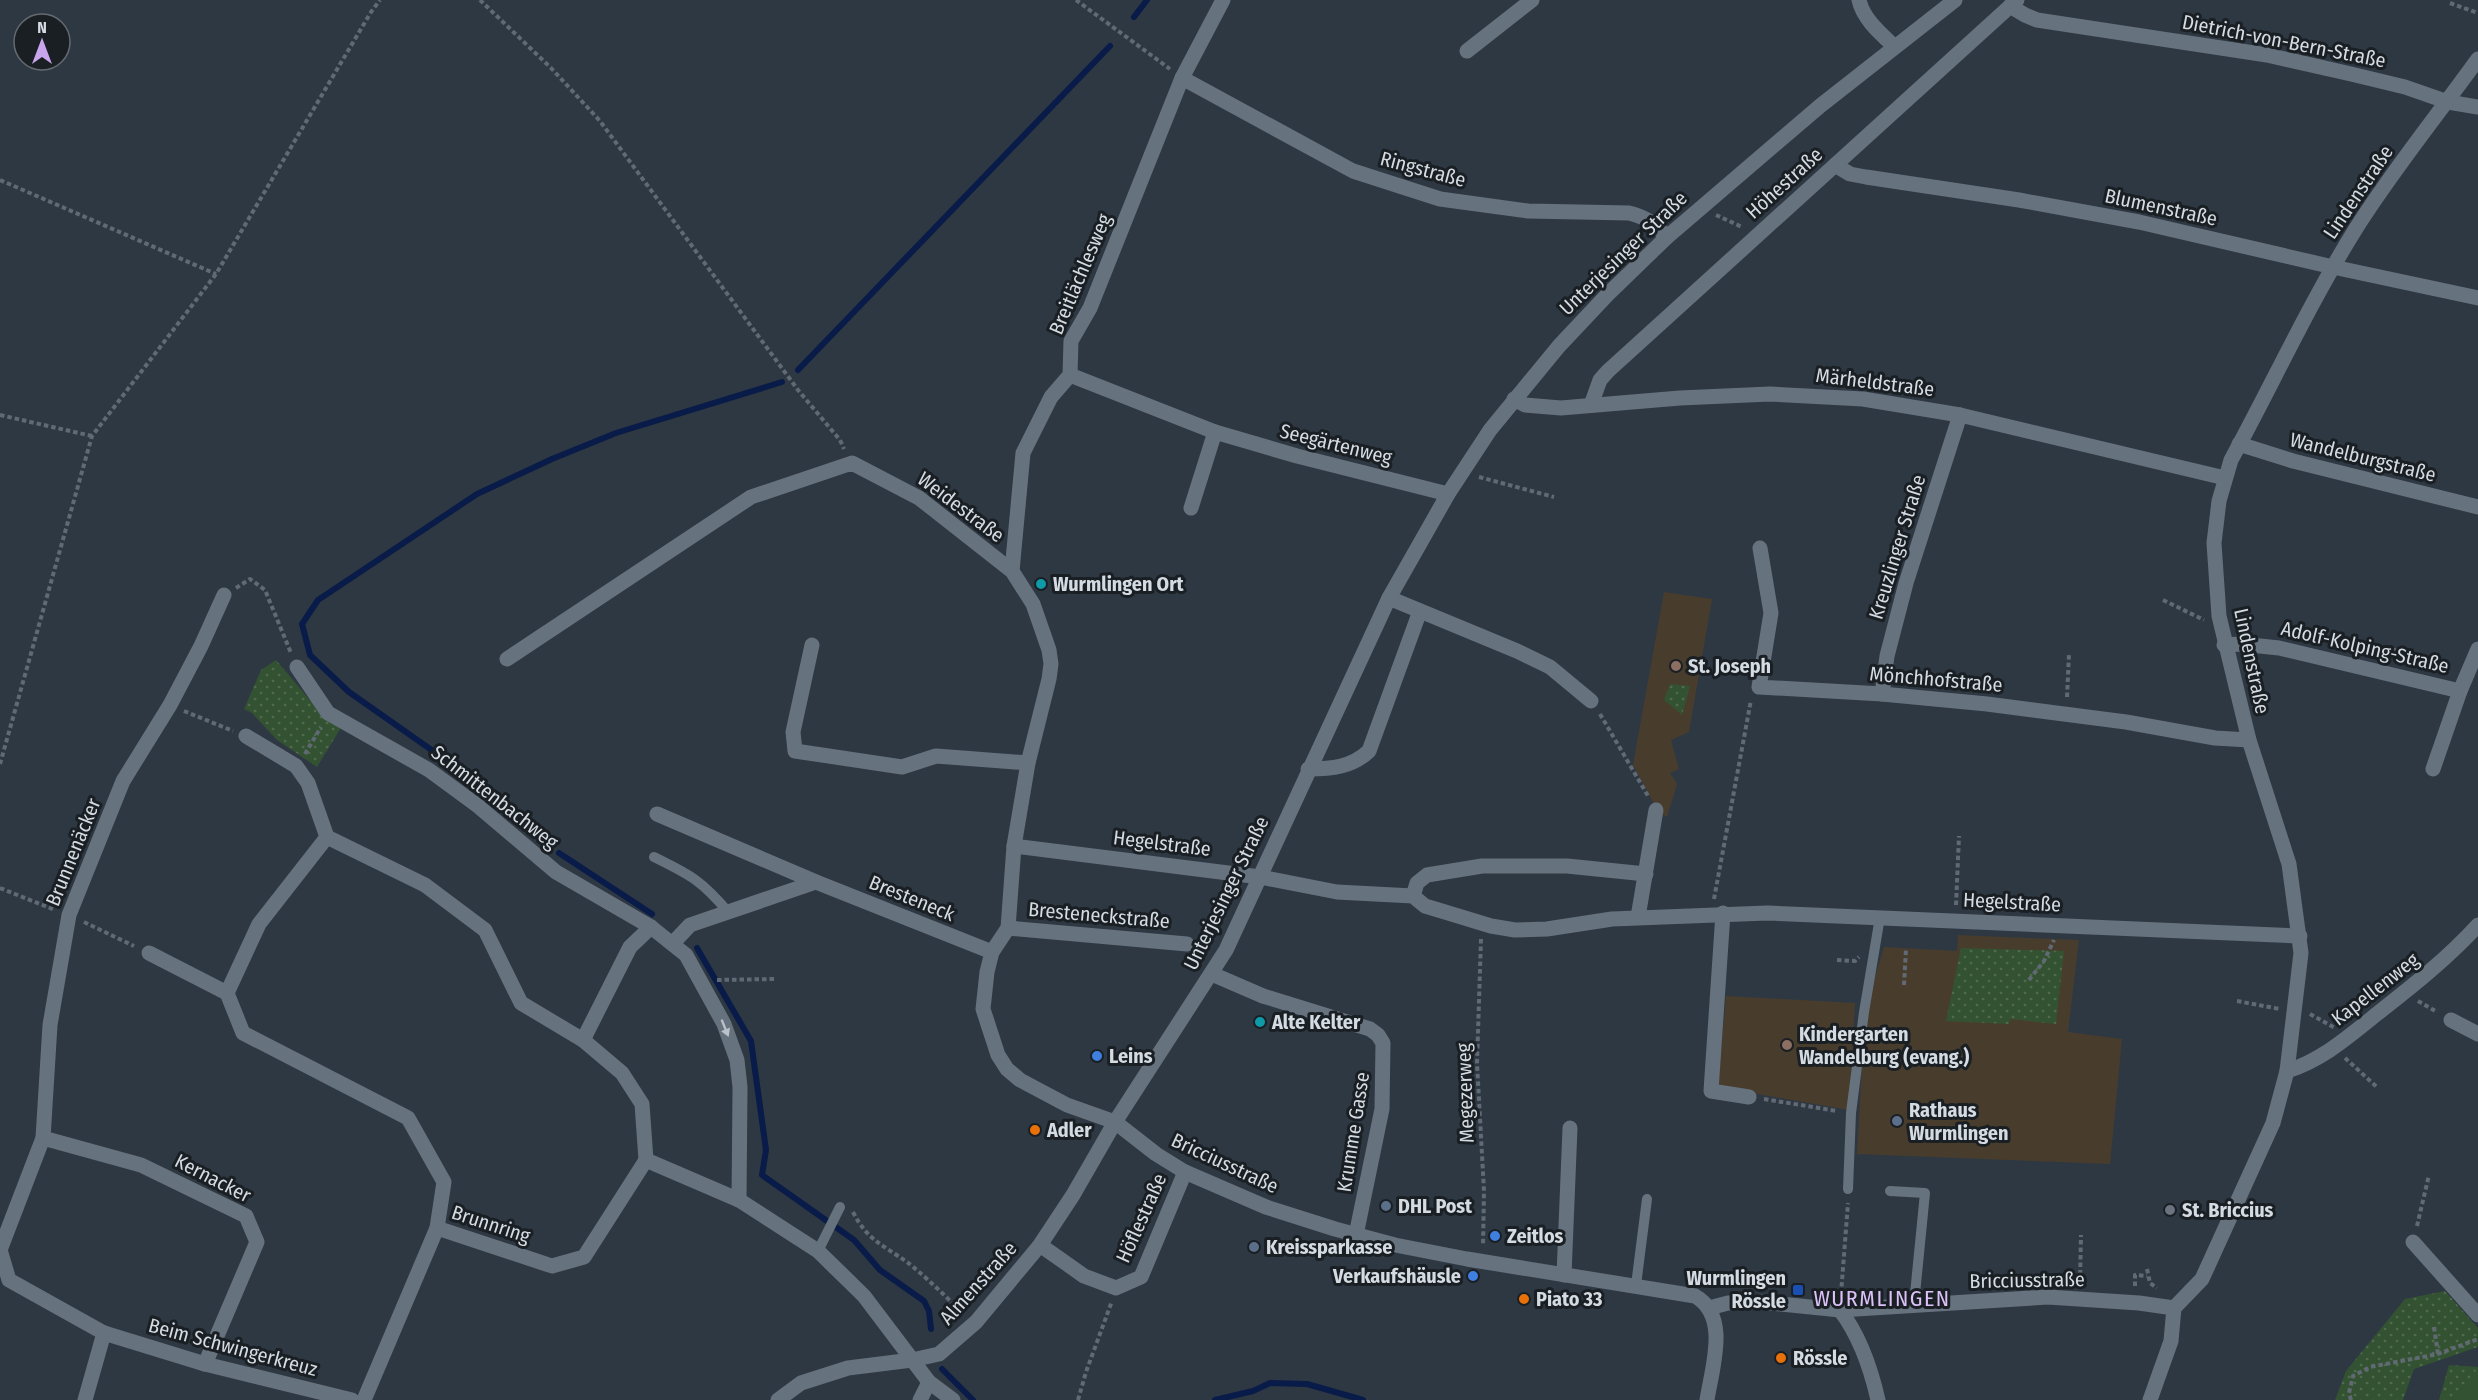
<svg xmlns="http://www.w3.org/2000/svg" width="2478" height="1400" viewBox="0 0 2478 1400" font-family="'Fira Sans Condensed',sans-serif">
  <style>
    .education { fill: #483d2d }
    .grass { fill: url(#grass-dots) }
    .pitch { fill: #335231 }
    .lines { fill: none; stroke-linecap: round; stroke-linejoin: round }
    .stream { stroke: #091b48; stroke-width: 6 }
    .path { stroke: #616a74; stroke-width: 4; stroke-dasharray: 4.5 3; stroke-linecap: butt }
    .lane { stroke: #67727f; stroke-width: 10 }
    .street { stroke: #67727f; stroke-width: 15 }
    .secondary { stroke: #67727f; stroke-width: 15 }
    .oneway { fill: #b9c1c9 }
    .culture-dot { fill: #0f9aa8; stroke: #1a1f24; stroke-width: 2 }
    .education-dot { fill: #8d6e63; stroke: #1a1f24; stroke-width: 2 }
    .shop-dot { fill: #3f7fe0; stroke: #1a1f24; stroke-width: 2 }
    .service-dot { fill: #5c6f8a; stroke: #1a1f24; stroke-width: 2 }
    .food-dot { fill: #e8710a; stroke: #1a1f24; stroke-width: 2 }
    .worship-dot { fill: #6b7280; stroke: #1a1f24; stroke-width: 2 }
    .transit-dot { fill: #1a4fb4; stroke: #1a1f24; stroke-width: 2 }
    .labels { text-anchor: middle; stroke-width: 6; stroke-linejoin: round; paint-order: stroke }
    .street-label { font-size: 20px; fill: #d4dbe2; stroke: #1a1f24 }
    .poi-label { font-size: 20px; font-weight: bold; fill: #d4dbe2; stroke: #1a1f24; text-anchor: start }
    .quarter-label { font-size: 22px; letter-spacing: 1.5px; fill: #dbc1f8; stroke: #1a1f24 }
  </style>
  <defs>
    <pattern id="grass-dots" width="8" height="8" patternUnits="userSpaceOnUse" patternTransform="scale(1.5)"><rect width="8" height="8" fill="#335231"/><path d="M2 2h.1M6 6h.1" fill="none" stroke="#506a4f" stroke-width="1.8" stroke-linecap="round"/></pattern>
  </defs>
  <rect width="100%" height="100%" fill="#2e3843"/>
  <g class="education">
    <path d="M 1664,592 L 1712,599 L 1689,732 L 1671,740 L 1679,769 L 1670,773 L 1677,784 L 1667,817 L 1659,813 L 1633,765 Z"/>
    <path d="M 1958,935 L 2079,940 L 2068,1032 L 2122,1039 L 2110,1164 L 1857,1154 L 1865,1011 L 1884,947 L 1957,951 Z"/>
    <path d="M 1726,996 L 1855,1003 L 1849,1110 L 1718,1087 Z"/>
  </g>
  <g class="grass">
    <path d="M 276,660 L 321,713 L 342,726 L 317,767 L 277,740 L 252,713 L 244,709 L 261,670 Z"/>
    <path d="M 1670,684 L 1690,686 L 1682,715 L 1664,700 Z"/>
    <path d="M 1961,948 L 2064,951 L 2056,1024 L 2010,1019 L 2009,1024 L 1946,1021 Z"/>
    <path d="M 2445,1291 L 2478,1328 L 2478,1347 L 2414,1369 L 2403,1400 L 2335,1400 L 2346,1371 L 2405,1299 Z"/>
    <path d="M 2449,1365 L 2478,1367 L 2478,1400 L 2439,1400 Z"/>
  </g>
  <path class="pitch" d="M 2478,1368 L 2478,1400 L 2452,1400 Z"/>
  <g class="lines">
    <g class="stream">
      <path d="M 1134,17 L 1147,0"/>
      <path d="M 798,370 L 1110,46"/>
      <path d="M 480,784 L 349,692 L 310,655 L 302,624 L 318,600 L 477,494 L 552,459 L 616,433 L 782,382"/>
      <path d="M 506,805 L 551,847"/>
      <path d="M 559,853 L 652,914"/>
      <path d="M 697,948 L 751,1041 L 766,1150 L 762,1175 L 854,1240 L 880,1270 L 924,1301 L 929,1311 L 931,1329"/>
      <path d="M 942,1369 L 973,1400"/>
      <path d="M 1215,1400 L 1253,1391 L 1270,1383 L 1307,1384 L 1363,1400"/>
    </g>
    <g class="path">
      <path d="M 480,0 L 551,68 L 600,121 L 798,390 L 840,440 L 844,449"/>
      <path d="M 1076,0 L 1170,69"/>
      <path d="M 2450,3 L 2478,13"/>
      <path d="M 0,180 L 216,274"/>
      <path d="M 1716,215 L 1742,227"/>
      <path d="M 0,415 L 92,436"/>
      <path d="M 1479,477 L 1554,497"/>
      <path d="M 236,588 L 250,579 L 265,590 L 291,653"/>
      <path d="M 2163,600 L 2204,620"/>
      <path d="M 2395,660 L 2396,647"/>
      <path d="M 2067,697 L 2069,654"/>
      <path d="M 184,711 L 233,731"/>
      <path d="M 1600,714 L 1648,796"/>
      <path d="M 305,754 L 321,727"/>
      <path d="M 0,764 L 92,436 L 216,274 L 371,12 L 380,0"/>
      <path d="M 0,888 L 55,910"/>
      <path d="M 1714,899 L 1751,700"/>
      <path d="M 1956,905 L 1959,836"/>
      <path d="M 84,922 L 134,946"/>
      <path d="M 1481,939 L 1477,1063 L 1484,1191 L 1483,1246"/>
      <path d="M 1837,960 L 1855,961 L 1859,957"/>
      <path d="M 717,980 L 776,979"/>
      <path d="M 2029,980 L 2044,961 L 2054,940"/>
      <path d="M 1904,985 L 1906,949"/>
      <path d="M 2237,1001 L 2280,1009"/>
      <path d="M 2418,1001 L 2437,1012"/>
      <path d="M 2310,1014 L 2335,1028"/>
      <path d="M 2345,1058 L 2378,1088"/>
      <path d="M 1764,1099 L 1837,1111"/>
      <path d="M 853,1212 C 867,1240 883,1245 907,1262 C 919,1271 954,1303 962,1314"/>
      <path d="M 2417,1226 L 2429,1175"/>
      <path d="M 2147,1269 L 2150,1283 L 2157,1288"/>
      <path d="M 2080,1282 L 2081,1235"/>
      <path d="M 2135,1286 L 2135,1275 L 2147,1276"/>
      <path d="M 1841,1294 L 1848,1203"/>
      <path d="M 2434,1327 L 2438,1354"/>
      <path d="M 1078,1400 L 1086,1372 L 1112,1301"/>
      <path d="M 2351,1400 L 2349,1393 L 2353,1376 L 2370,1367 L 2438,1354 L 2478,1339"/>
    </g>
    <g class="lane">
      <path d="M 654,857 C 691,875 702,881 729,913"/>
      <path d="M 1848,1189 L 1851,1113 L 1864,1012 L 1880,917"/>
      <path d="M 1890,1191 L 1925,1193 L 1914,1304"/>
      <path d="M 818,1251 L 840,1207"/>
      <path d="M 1636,1285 L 1647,1199"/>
    </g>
    <g class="street">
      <path d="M 1859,0 C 1863,19 1881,34 1895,47"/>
      <path d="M 2010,6 L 2025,15 L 2037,20 L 2267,55 L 2351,74 L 2405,87 L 2448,102 L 2478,107"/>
      <path d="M 1467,51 L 1532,0"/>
      <path d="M 1182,78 L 1353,171 L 1440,199 L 1528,211 L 1629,213 C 1646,217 1655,224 1667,237"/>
      <path d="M 1835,165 L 1850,174 L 1866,177 L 2019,200 L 2139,222 L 2333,267 L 2478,298"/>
      <path d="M 1070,375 L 1215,432 L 1297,456 L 1448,494"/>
      <path d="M 1514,399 L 1525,405 L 1561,408 L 1680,398 L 1770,394 L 1863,399 L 1960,415 L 2225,478"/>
      <path d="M 1591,405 L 1600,380 L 1608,371 L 2017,0"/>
      <path d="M 2239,444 L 2293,461 L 2478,507"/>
      <path d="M 1191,508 L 1215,432"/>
      <path d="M 1760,548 L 1771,613 L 1759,687 L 1882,694 L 1987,704 L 2126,722 L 2215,738 L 2249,740"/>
      <path d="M 1012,571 L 1023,453 L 1051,397 L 1070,375 L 1071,341 L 1090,308 L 1182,78 L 1223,0"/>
      <path d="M 1389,598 L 1517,651 L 1550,667 L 1591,701"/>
      <path d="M 812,645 L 793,732 L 795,751 L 902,767 L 936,756 L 1028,763"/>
      <path d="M 2224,645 L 2241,644 L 2279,648 L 2460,691"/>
      <path d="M 507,659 L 751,497 L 852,463 L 919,498 L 1012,571 L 1033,604 L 1049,650 L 1051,664 L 1049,679 L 1028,763 L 1014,846 L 1008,928 L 992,952 L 987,972 L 983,1009 L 998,1055 L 1007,1069 L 1020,1080 L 1067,1105 L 1115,1122"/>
      <path d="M 297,667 L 328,713 L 429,770 L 478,806 L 556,872 L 651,927 L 686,955 L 724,1024 L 737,1060 L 740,1087 L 739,1200"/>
      <path d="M 1882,694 L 1887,656 L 1906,583 L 1960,415"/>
      <path d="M 246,736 L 296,766 L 308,783 L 327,837 L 259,924 L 227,993 L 243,1033 L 408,1118 L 444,1182 L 437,1228 L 364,1400"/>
      <path d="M 1308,769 C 1332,769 1352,767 1369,751 L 1420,611"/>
      <path d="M 2433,769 L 2460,691 L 2478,649"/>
      <path d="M 657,814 L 816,882 L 992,952"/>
      <path d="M 327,837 L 425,885 L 485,930 L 521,1003 L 583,1040 L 622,1073 L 642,1104 L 646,1160 L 739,1200 L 818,1251 L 864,1296 L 929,1382 L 953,1400"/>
      <path d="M 1014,846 L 1260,877 L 1337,892 L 1413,896 L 1425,906 L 1445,912 L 1491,926 L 1515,930 L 1547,929 L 1612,919 L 1767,913 L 2300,936"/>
      <path d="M 1413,896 L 1417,883 L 1427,875 L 1482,866 L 1567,866 L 1646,874"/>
      <path d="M 1723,913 L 1711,1091 L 1749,1097"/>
      <path d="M 1638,917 L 1656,810"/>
      <path d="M 1008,928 L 1187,944"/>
      <path d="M 673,943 L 690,925 L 816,882"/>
      <path d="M 149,953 L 227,993"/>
      <path d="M 1212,974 L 1263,996 L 1370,1029 L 1378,1035 L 1383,1043 L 1382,1109 L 1356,1235"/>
      <path d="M 2451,1020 L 2478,1034"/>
      <path d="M 583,1040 L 630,947 L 651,927"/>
      <path d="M 2287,1071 C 2320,1061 2347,1038 2373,1017 C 2410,988 2446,960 2478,925"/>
      <path d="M 43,1138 L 141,1165 L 246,1216 L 257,1242 L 205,1364"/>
      <path d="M 437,1228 L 552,1266 L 584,1257 L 646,1160"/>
      <path d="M 2413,1242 L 2478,1315"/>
      <path d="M 1040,1245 L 1084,1276 L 1116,1288 L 1141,1277 L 1185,1172"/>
      <path d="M 0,1250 L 43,1138 L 50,1025 L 69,915 L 123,781 L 170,705 L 201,646 L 224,595"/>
      <path d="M 0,1250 L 9,1280 L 104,1333 L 85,1400"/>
      <path d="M 1564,1275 L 1570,1128"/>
      <path d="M 1709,1308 L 1728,1303 L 1760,1302 L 1840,1310 L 2048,1297 L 2139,1303 L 2174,1308"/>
      <path d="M 1840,1310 C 1859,1335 1871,1369 1878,1400"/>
      <path d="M 104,1333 L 205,1364 L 352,1400"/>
      <path d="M 920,1400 L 929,1382"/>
      <path d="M 2150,1400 L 2171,1341 L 2174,1308 L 2202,1279 L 2273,1123 L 2287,1071 L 2301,953 L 2289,864 L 2249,740 L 2219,616 L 2214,543 L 2219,501 L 2231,460 C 2273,383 2309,304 2355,230 C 2392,171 2437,116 2478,59"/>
    </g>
    <g class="secondary">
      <path d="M 1115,1122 L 1156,1154 L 1185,1172 L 1266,1207 L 1335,1229 L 1395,1245 L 1467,1259 L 1695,1296 C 1730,1316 1712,1367 1707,1400"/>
      <path d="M 778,1400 L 801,1383 L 848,1368 L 912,1360 L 939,1354 L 976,1322 L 1040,1245 L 1073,1195 L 1115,1122 L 1226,950 L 1389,598 L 1448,494 L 1490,430 L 1559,346 L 1607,295 L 1667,237 L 1820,106 L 1955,0"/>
    </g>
  </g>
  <defs><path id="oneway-solid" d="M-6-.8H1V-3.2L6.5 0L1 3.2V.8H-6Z" transform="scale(1.5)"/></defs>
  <use class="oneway" href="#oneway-solid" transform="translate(725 1028) rotate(68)"/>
  <g class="culture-dot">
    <circle cx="1041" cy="584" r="6"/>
    <circle cx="1260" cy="1022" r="6"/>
  </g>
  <g class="education-dot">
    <circle cx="1676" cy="666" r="6"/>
    <circle cx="1787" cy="1045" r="6"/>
  </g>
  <g class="shop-dot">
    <circle cx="1097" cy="1056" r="6"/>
    <circle cx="1495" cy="1236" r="6"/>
    <circle cx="1473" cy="1276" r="6"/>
  </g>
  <g class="service-dot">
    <circle cx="1897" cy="1121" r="6"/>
    <circle cx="1386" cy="1206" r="6"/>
    <circle cx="1254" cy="1247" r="6"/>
  </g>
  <g class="food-dot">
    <circle cx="1035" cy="1130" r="6"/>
    <circle cx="1524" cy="1299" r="6"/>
    <circle cx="1781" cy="1358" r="6"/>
  </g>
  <circle class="worship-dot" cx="2170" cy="1210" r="6"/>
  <rect class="transit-dot" x="1792" y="1284" width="12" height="12" rx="3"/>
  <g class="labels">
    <g class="street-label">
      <text transform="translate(2284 41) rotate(11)" y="7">Dietrich-von-Bern-Straße</text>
      <text transform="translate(1423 169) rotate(15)" y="7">Ringstraße</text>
      <text transform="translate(1784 183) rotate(-42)" y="7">Höhestraße</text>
      <text transform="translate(2358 192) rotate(-56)" y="7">Lindenstraße</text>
      <text transform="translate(2161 207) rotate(12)" y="7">Blumenstraße</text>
      <text transform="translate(1623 253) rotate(-44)" y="7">Unterjesinger Straße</text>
      <text transform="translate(1080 274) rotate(-67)" y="7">Breitlächlesweg</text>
      <text transform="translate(1875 382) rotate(7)" y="7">Märheldstraße</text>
      <text transform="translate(1336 444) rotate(14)" y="7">Seegärtenweg</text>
      <text transform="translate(2363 457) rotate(14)" y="7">Wandelburgstraße</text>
      <text transform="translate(961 507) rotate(37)" y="7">Weidestraße</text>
      <text transform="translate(1897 547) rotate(-73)" y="7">Kreuzlinger Straße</text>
      <text transform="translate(2365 647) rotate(13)" y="7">Adolf-Kolping-Straße</text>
      <text transform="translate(2252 661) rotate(78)" y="7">Lindenstraße</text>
      <text transform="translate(1936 679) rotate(5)" y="7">Mönchhofstraße</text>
      <text transform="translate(495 797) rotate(38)" y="7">Schmittenbachweg</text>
      <text transform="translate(1162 843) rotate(7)" y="7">Hegelstraße</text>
      <text transform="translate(73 852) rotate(-68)" y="7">Brunnenäcker</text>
      <text transform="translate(1226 893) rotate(-64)" y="7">Unterjesinger Straße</text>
      <text transform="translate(912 898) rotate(22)" y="7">Bresteneck</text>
      <text transform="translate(2012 902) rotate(3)" y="7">Hegelstraße</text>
      <text transform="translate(1099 915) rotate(5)" y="7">Bresteneckstraße</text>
      <text transform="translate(2375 989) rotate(-38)" y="7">Kapellenweg</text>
      <text transform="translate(1465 1093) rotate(-92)" y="7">Megezerweg</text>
      <text transform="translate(1353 1132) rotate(-81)" y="7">Krumme Gasse</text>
      <text transform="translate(1225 1163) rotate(25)" y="7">Bricciusstraße</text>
      <text transform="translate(213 1178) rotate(27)" y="7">Kernacker</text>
      <text transform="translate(1141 1218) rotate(-66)" y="7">Höflestraße</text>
      <text transform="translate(491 1224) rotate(18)" y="7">Brunnring</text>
      <text transform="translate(2027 1280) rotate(-1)" y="7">Bricciusstraße</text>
      <text transform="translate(978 1283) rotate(-48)" y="7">Almenstraße</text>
      <text transform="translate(233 1347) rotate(15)" y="7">Beim Schwingerkreuz</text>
    </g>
    <g class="poi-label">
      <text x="1053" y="591">Wurmlingen Ort</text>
      <text x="1688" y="673">St. Joseph</text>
      <text x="1272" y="1029">Alte Kelter</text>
      <text x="1799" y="1041">Kindergarten<tspan x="1799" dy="23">Wandelburg (evang.)</tspan></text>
      <text x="1109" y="1063">Leins</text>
      <text x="1909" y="1117">Rathaus<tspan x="1909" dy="23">Wurmlingen</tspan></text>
      <text x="1047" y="1137">Adler</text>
      <text x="1398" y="1213">DHL Post</text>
      <text x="2182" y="1217">St. Briccius</text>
      <text x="1507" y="1243">Zeitlos</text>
      <text x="1266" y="1254">Kreissparkasse</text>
      <text x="1461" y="1283" text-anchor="end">Verkaufshäusle</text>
      <text x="1786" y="1285" text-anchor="end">Wurmlingen<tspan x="1786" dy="23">Rössle</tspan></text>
      <text x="1536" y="1306">Piato 33</text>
      <text x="1793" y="1365">Rössle</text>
    </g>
    <g class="quarter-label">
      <text x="1882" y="1306">WURMLINGEN</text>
    </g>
  </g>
  <g transform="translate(42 42)"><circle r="28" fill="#1a1f24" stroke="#646a70" stroke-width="1.5"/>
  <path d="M0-4.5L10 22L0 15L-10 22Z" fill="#c9a5ee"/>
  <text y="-9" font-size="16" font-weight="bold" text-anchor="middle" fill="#d4dbe2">N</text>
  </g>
</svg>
